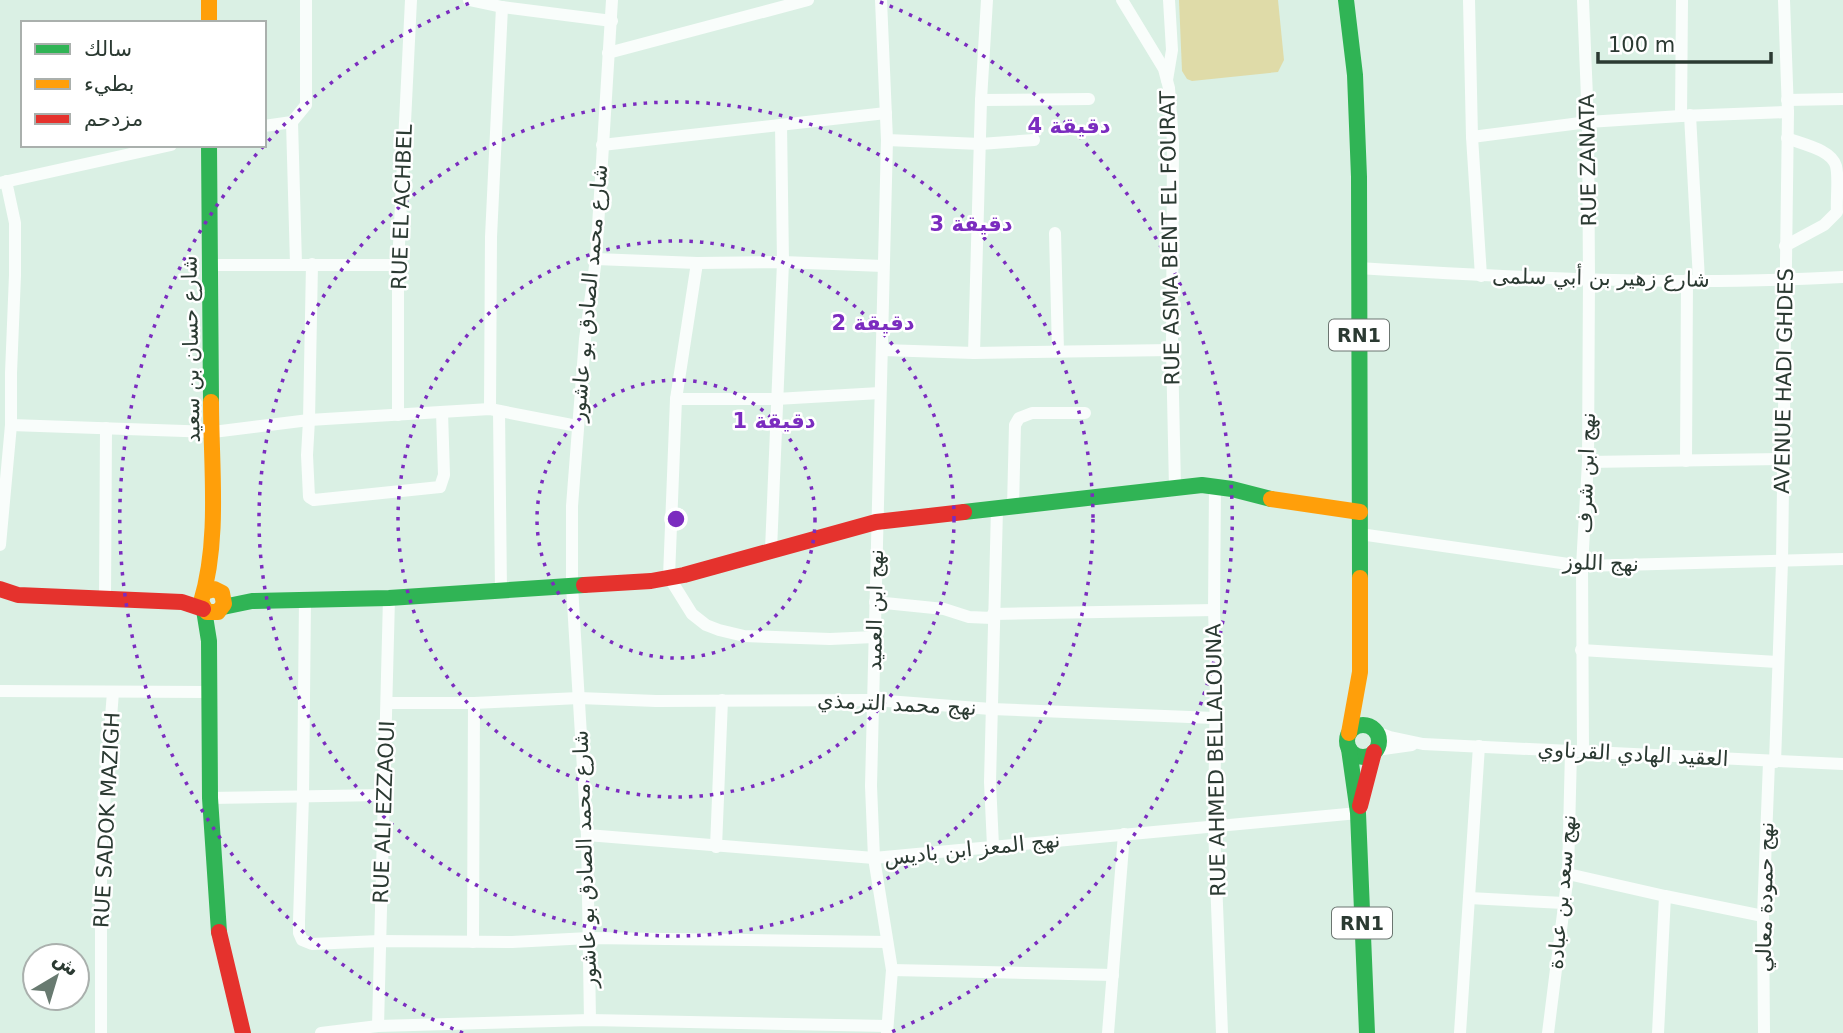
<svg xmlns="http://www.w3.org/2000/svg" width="1843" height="1033" viewBox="0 0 1843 1033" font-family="'DejaVu Sans',Cairo,sans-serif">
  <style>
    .green { fill: #dfdba8 }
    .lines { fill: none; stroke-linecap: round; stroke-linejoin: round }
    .street { stroke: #f9fdfb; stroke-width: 12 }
    .fast { stroke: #30b455; stroke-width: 16 }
    .slow { stroke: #ff9f0a; stroke-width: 16 }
    .jam { stroke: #e5322d; stroke-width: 16 }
    .ring { fill: none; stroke: #7b2cbf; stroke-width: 3.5; stroke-dasharray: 3.5 7 }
    .labels { text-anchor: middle; stroke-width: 5; stroke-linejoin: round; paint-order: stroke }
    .shield { fill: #fff; stroke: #6b7570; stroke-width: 2 }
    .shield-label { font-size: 19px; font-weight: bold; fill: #2b3a32 }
    .street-label { font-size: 21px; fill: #2b3a32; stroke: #fff }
    .centre { fill: #7b2cbf; stroke: #fff; stroke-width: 3.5 }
    .ring-label { font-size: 21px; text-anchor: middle; font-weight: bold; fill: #7b2cbf; stroke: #fff; stroke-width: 5; stroke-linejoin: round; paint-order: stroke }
  </style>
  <rect width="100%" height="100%" fill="#daf0e4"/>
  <path class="green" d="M 1179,0 L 1278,0 L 1284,60 L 1278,72 L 1192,81 L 1187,79 L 1182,71 Z"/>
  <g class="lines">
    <g class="street">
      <path d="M 469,0 L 502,7 L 612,21"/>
      <path d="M 881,0 L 887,140 L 871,786 L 874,858 L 892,970 L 887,1033"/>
      <path d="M 1122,0 L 1164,69 L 1169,88 L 1173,142 L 1172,350 L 1175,488"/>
      <path d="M 1469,0 L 1472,137 L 1481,276"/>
      <path d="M 608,53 L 808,0"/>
      <path d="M 1167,80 L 1172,50 L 1169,0"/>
      <path d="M 981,100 L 1089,99"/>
      <path d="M 1787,100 L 1843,99"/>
      <path d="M 1690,115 L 1699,280"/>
      <path d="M 1681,116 L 1682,0"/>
      <path d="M 292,122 L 296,264"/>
      <path d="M 264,126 L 292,122 L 306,105 L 306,0"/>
      <path d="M 1472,137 L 1588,122 L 1681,116 L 1788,112"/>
      <path d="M 887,140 L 980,144 L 1034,140"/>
      <path d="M 602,145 L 886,113"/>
      <path d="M 0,183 L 171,145"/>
      <path d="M 1055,233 L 1058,351"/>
      <path d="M 1785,246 L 1824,225 L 1837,212 C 1836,200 1839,177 1836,166 C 1831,149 1801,144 1787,138"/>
      <path d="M 596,259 L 697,263 L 676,399 L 669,577 L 692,614 L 706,625 L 719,630 L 744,636 L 830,639 L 874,637"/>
      <path d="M 697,263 L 783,262 L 883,266"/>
      <path d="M 312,264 L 309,420 L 307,455 L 309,497 L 314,500 L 440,487 L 444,475 L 442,412"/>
      <path d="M 211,265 L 398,265"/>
      <path d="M 1359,268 C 1519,278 1684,286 1843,277"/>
      <path d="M 883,350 L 974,353 L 1172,350"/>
      <path d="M 974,353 L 981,100 L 987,0"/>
      <path d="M 676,399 L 776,399 L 880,393"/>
      <path d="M 490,409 L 491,237 L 502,7"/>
      <path d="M 499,411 L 501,591"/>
      <path d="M 398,415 L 398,265 L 411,0"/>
      <path d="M 11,425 L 213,432 L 309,420 L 490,409 L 577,426"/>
      <path d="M 1686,461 L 1687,280"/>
      <path d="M 1588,462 L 1783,459"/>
      <path d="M 1215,487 L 1214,610 L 1216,673 L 1214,828 L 1222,1033"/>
      <path d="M 1013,507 L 1015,425 L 1019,418 L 1032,413 L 1085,413"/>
      <path d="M 1360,534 L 1582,566 L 1843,559"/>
      <path d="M 0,545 L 11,425 L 11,373 L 15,275 L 15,223 L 6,181"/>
      <path d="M 771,550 L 783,262 L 781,125"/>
      <path d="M 105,598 L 106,428"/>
      <path d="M 305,600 L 303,796 L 299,921 L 299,933 L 302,940 L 312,944 L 379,941 L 512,942 L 589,938 L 887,942"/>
      <path d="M 875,602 L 944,609 L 969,617 L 992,618"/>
      <path d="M 993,614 L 1214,610"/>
      <path d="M 1581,650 L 1777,662"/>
      <path d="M 0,691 L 209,692"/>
      <path d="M 388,703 L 474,703 L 579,698 L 656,701 L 874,700 L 991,709 L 1214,718"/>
      <path d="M 1374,731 L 1390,737 L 1423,744 L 1843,764"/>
      <path d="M 1376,750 L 1412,745"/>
      <path d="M 1583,751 L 1582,566 L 1588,462 L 1589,278 L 1588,122 L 1583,0"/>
      <path d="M 1775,762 L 1782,562 L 1788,112 L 1784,0"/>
      <path d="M 210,798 L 383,795"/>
      <path d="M 587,835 L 874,858 L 1358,813"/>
      <path d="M 993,846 L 990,782 L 997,509"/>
      <path d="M 716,847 L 722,700"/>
      <path d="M 1568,874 L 1665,896"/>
      <path d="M 1469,898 L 1564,903"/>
      <path d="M 473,942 L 474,703"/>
      <path d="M 892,970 L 1113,975"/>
      <path d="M 590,1020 L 587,835 L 572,586 L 572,506 L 585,339 L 596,259 L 612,0"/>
      <path d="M 378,1026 L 389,598"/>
      <path d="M 101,1033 L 101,845 L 113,692"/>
      <path d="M 321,1033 L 378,1026 L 590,1020 L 887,1026"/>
      <path d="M 1108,1033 L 1124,834"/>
      <path d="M 1460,1033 L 1479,746"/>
      <path d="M 1548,1033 L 1568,874 L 1571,751"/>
      <path d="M 1658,1033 L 1665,896 L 1763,916"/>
      <path d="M 1764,1033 L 1763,916 L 1769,762"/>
    </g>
    <g class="fast">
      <path d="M 1346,0 L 1355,75 L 1359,177 L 1360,578"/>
      <path d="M 209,145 L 211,402"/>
      <path d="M 964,512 L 1202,485 L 1232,489 L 1271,499"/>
      <path d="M 223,607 L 252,601 L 389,598 L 584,585"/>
      <path d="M 204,610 L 209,641 L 210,798 L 219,932"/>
      <circle cx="1363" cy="741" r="16"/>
      <path d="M 1349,749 L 1358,813 L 1367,1033"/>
    </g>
    <g class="slow">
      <path d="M 209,0 L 209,23"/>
      <path d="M 1271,499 L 1360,512"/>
      <path d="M 204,592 L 214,589 L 222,593 L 224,604 L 218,612 L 207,612 L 201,602 C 220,540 211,467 211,402"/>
      <path d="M 1349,733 L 1360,672 L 1360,578"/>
    </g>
    <g class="jam">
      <path d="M 584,585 L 651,581 L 684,575 L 876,522 L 964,512"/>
      <path d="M 0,589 L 18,595 L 182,602 L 203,609"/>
      <path d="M 1360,806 L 1374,752"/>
      <path d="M 219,932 L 243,1033"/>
    </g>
  </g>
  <g class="ring">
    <circle cx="676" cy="519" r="139"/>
    <circle cx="676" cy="519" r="278"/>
    <circle cx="676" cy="519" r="417"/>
    <path d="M463 1033A556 556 0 0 1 472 2M880 2A556 556 0 0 1 889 1033"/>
  </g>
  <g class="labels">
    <g class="shield">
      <rect x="1329" y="319.5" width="60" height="31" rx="5"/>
      <rect x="1332" y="907.5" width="60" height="31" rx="5"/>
    </g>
    <g class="shield-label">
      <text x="1359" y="342">RN1</text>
      <text x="1362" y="930">RN1</text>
    </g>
    <g class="street-label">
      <text transform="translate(1588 160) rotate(-91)" y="7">RUE ZANATA</text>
      <text transform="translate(402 207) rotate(-88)" y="7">RUE EL ACHBEL</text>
      <text transform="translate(1170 238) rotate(-91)" y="7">RUE ASMA BENT EL FOURAT</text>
      <text transform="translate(1601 278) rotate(1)" y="7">شارع زهير بن أبي سلمى</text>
      <text transform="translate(589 293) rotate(-85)" y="7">شارع محمد الصادق بو عاشور</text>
      <text transform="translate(191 349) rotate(-91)" y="7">شارع حسان بن سعيد</text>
      <text transform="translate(1784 381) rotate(-89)" y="7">AVENUE HADI GHDES</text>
      <text transform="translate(1586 473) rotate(-88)" y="7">نهج ابن شرف</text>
      <text transform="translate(1601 563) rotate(2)" y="7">نهج اللوز</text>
      <text transform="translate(875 610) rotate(-89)" y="7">نهج ابن العميد</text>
      <text transform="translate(897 704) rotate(3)" y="7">نهج محمد الترمذي</text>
      <text transform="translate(1633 754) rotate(3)" y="7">العقيد الهادي القرناوي</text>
      <text transform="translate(1216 760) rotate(-91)" y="7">RUE AHMED BELLALOUNA</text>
      <text transform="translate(384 812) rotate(-88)" y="7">RUE ALI EZZAOUI</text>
      <text transform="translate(107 820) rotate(-87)" y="7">RUE SADOK MAZIGH</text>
      <text transform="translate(972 849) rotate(-6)" y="7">نهج المعز ابن باديس</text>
      <text transform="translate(585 859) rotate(-92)" y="7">شارع محمد الصادق بو عاشور</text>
      <text transform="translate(1562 892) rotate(-85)" y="7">نهج سعد بن عبادة</text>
      <text transform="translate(1765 897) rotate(-89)" y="7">نهج حمودة معالي</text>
    </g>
  </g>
  <circle cx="676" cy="519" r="10" class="centre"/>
  <g class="ring-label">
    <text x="1069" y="133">4 دقيقة</text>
    <text x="971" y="231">3 دقيقة</text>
    <text x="873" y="330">2 دقيقة</text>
    <text x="774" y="428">1 دقيقة</text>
  </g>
  <rect x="21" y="21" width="245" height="126" fill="#ffffff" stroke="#aab0ad" stroke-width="2"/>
  <rect x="35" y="44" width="35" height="10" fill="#30b455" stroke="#aab0ad" stroke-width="2"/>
  <text x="84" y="56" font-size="21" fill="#2b3a32">سالك</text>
  <rect x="35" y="79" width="35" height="10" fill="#ff9f0a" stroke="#aab0ad" stroke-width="2"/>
  <text x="84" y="91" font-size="21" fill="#2b3a32">بطيء</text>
  <rect x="35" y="114" width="35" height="10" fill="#e5322d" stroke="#aab0ad" stroke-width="2"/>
  <text x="84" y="126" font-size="21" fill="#2b3a32">مزدحم</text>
  <g transform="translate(56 977) rotate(38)"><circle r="33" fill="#ffffff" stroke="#aab0ad" stroke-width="2"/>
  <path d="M0-5L12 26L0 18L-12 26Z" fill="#687a70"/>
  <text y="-10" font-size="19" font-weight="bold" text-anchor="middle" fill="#2b3a32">ش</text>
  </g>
  <path d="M1598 52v10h173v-10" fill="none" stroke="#2b3a32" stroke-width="3.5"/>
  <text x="1608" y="52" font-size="21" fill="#2b3a32" stroke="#ffffff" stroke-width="5" paint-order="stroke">100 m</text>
</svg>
